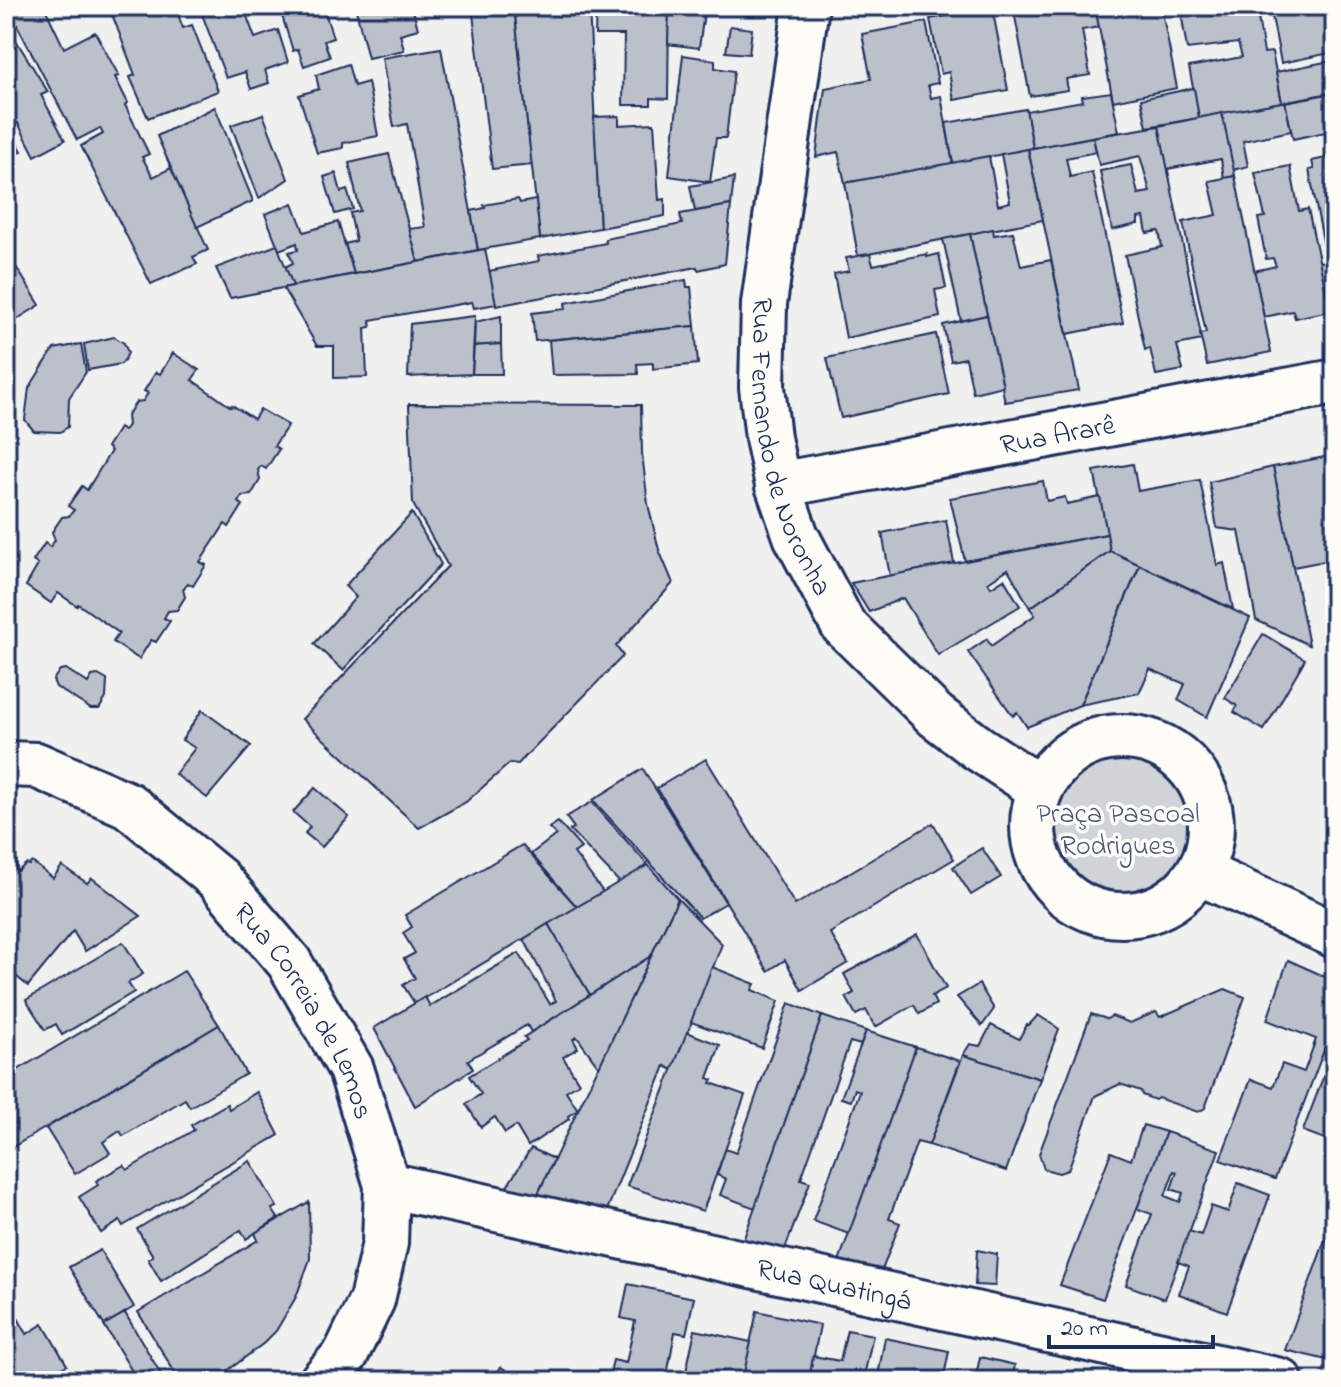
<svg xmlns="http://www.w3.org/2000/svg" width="1341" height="1387" viewBox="0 0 1341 1387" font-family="'Indie Flower',sans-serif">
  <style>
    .green { fill: #d0d3d8; stroke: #76819b; stroke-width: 2 }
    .building { fill: #bbc0ca; stroke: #1b2f5e; stroke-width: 2; fill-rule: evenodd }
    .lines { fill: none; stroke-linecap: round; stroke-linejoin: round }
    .street-casing { stroke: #1b2f5e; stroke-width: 50 }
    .street { stroke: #fdfcf7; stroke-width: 44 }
    .labels { text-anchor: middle; stroke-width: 7; stroke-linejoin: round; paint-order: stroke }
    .street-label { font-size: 28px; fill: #1b2f5e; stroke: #fdfcf7 }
    .park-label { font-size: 28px; fill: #48587c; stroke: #fdfcf7 }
  </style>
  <rect width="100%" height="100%" fill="#f0f0ee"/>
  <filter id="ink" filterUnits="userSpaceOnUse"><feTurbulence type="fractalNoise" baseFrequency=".0125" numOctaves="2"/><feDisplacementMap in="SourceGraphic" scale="16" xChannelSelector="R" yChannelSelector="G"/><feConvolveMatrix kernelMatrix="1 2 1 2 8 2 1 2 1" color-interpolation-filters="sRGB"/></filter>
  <g filter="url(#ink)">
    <circle class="green" cx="1118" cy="828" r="71"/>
    <g class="building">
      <path d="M 7,6 L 44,6 L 64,48 L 95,32 L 119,76 L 115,77 L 128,103 L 125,105 L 149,154 L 142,157 L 153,177 L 171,168 L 208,250 L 193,257 L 197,264 L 151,284 L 81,146 L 103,134 L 100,128 L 77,140 Z"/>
      <path d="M 109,6 L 175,6 L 183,28 L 192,25 L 218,91 L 148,118 L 130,77 L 135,75 Z"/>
      <path d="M 199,6 L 243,6 L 255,38 L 278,30 L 288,62 L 265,70 L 269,83 L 251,89 L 245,72 L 226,78 Z"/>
      <path d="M 279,6 L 323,6 L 333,38 L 324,41 L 330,57 L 304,66 L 298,49 L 293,51 Z"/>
      <path d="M 355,6 L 412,6 L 418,29 L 400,34 L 404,50 L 368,58 Z"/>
      <path d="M 472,6 L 514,6 L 532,165 L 492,169 Z"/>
      <path d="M 514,6 L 589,6 L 600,228 L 540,239 Z"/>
      <path d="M 596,6 L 669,6 L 668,99 L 651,98 L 651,105 L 623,105 L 624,35 L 595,35 Z"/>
      <path d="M 669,6 L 705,6 L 699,48 L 668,44 Z"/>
      <path d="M 705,6 L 755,6 L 754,16 L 704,10 Z"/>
      <path d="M 1013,6 L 1095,6 L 1099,27 L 1082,30 L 1090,75 L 1066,79 L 1068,90 L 1030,96 Z"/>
      <path d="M 1095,6 L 1161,6 L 1177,88 L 1113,101 Z"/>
      <path d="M 1180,6 L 1256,6 L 1264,53 L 1272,52 L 1282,102 L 1199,118 L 1189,67 L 1242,57 L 1238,43 L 1187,49 Z"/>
      <path d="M 1270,6 L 1335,6 L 1335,52 L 1281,63 Z"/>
      <path d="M 992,7 L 1008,90 L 954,100 L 949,72 L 941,74 L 930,19 Z"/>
      <path d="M 926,22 L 938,83 L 928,85 L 931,98 L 941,96 L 953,164 L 845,183 L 838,152 L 816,157 L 825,88 L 871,79 L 862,34 Z"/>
      <path d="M 6,24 L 48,92 L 41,95 L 65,140 L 35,156 L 18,123 L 6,129 Z"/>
      <path d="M 730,26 L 752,29 L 749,54 L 726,52 Z"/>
      <path d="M 441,48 L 478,250 L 418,262 L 409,229 L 425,227 L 407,124 L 394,127 L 382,58 Z"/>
      <path d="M 683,55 L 715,60 L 715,68 L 734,71 L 726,138 L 716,138 L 710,182 L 669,176 Z"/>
      <path d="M 1335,60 L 1335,92 L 1282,102 L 1276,72 Z"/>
      <path d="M 348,64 L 354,86 L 368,82 L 378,136 L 343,143 L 343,148 L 317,153 L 299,95 L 319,89 L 316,75 Z"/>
      <path d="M 1194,88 L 1199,118 L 1147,127 L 1141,99 Z"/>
      <path d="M 1111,92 L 1119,132 L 1033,148 L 1026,111 L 1083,101 L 1082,96 Z"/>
      <path d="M 1328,94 L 1335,130 L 1293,139 L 1285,102 Z"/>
      <path d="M 1282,102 L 1285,102 L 1291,131 L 1243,141 L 1248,166 L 1233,170 L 1222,113 Z"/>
      <path d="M 215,107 L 253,201 L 197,227 L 157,136 Z"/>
      <path d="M 1026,109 L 1033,148 L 953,164 L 946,123 Z"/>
      <path d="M 1222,113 L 1235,176 L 1224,178 L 1221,159 L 1167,169 L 1159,126 Z"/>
      <path d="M 263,114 L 288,179 L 259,198 L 231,125 Z"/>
      <path d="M 619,116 L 619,125 L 654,123 L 659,200 L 665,199 L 665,216 L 600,228 L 594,117 Z"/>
      <path d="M 1159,126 L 1202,340 L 1177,345 L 1183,370 L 1156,375 L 1150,348 L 1145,350 L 1125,255 L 1162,247 L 1159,231 L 1147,233 L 1144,217 L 1138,218 L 1138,224 L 1112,230 L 1100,171 L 1131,165 L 1138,194 L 1150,192 L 1146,177 L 1140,156 L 1099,165 L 1093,137 Z"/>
      <path d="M 8,128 L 22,151 L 6,161 L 6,129 Z"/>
      <path d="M 1093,137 L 1096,152 L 1066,158 L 1070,177 L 1092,172 L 1123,323 L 1067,334 L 1028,149 Z"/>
      <path d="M 1028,149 L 1043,220 L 858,256 L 845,183 L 989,156 L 998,205 L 1010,202 L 1001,154 Z"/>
      <path d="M 389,154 L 418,262 L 354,274 L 345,244 L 356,241 L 350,213 L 360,211 L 349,163 Z"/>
      <path d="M 1335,156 L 1335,305 L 1329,307 L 1319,262 L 1327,261 L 1309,170 L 1314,169 L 1312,161 Z"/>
      <path d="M 1290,166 L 1299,211 L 1308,209 L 1330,311 L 1295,318 L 1293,311 L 1264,317 L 1254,271 L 1276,266 L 1273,258 L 1266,259 L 1258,218 L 1265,217 L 1255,173 Z"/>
      <path d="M 336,173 L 341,192 L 347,190 L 353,209 L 335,214 L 324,177 Z"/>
      <path d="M 1235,176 L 1271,352 L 1207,365 L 1200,334 L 1206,333 L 1183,222 L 1217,215 L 1209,181 Z"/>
      <path d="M 734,178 L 731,205 L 695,211 L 690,186 Z"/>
      <path d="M 518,199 L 520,203 L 536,200 L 540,239 L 478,250 L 471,211 L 485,208 L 484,205 Z"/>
      <path d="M 293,203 L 304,232 L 338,222 L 354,274 L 293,286 L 285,267 L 293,263 L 289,252 L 298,250 L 297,243 L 279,250 L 265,214 Z"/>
      <path d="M 731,205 L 725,264 L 698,270 L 697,267 L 496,306 L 489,271 L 539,261 L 538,256 L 606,243 L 605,239 L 682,224 L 680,214 Z"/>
      <path d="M 993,229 L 994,235 L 1013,232 L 1021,266 L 1051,260 L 1079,390 L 1005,402 L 970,234 Z"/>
      <path d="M 970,234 L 987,315 L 961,321 L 943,239 Z"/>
      <path d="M 277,245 L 293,286 L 230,298 L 216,268 Z"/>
      <path d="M 485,249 L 496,304 L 474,308 L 472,302 L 370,320 L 371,327 L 365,328 L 367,377 L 334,378 L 334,346 L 317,346 L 283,288 Z"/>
      <path d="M 6,251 L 40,305 L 6,326 Z"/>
      <path d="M 870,254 L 873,265 L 927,254 L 927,257 L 939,254 L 946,288 L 935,290 L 940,317 L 846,338 L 834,274 L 849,271 L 846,258 Z"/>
      <path d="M 686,280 L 687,287 L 691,287 L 695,326 L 535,341 L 532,313 L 566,309 L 565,303 Z"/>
      <path d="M 987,315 L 1003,386 L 973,393 L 966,358 L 951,361 L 943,325 Z"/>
      <path d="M 475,316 L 472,374 L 408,377 L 410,324 Z"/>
      <path d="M 501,316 L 501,344 L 474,346 L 475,322 Z"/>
      <path d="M 695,326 L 698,364 L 653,369 L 653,363 L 637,364 L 638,374 L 552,375 L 549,340 Z"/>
      <path d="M 936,334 L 949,394 L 841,418 L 827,358 Z"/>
      <path d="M 114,337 L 124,343 L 128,353 L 125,359 L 121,364 L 88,370 L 84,344 Z"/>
      <path d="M 81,344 L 86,372 L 69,398 L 68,427 L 60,432 L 34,431 L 25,420 L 29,388 L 54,349 Z"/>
      <path d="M 501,344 L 502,374 L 472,374 L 474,346 Z"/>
      <path d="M 173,353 L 199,370 L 192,380 L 231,407 L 232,405 L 254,419 L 260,409 L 288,425 L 274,446 L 279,449 L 266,469 L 261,466 L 258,470 L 260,480 L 251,495 L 242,496 L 238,502 L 243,505 L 229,527 L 225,524 L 200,562 L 206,565 L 193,586 L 188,583 L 183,589 L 185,597 L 177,610 L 168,611 L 164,618 L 170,621 L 156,642 L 151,640 L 139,659 L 113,642 L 119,633 L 78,604 L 77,606 L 58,593 L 51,603 L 26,586 L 38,565 L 33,561 L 45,543 L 50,547 L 55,540 L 52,532 L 62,517 L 69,516 L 74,510 L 68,506 L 82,486 L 87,490 L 111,451 L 107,447 L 119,428 L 124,431 L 128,425 L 127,416 L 136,402 L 143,401 L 148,393 L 144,391 L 156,372 L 160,374 Z"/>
      <path d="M 409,404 L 641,405 L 642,453 L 648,504 L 659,550 L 673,583 L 616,646 L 623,656 L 518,764 L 510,763 L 466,802 L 419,828 L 302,719 L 448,566 L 413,504 Z"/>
      <path d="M 1330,456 L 1335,485 L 1335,559 L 1293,567 L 1273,467 Z"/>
      <path d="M 1133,464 L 1138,491 L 1200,480 L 1217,565 L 1224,563 L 1233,609 L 1110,551 L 1094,471 Z"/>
      <path d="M 1273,467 L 1293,567 L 1309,645 L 1256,620 L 1239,531 L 1217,528 L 1209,482 Z"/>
      <path d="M 1043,481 L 1047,501 L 1065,497 L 1067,504 L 1100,497 L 1107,534 L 965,561 L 950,498 Z"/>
      <path d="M 412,513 L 441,564 L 343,670 L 314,644 L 356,597 L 345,586 Z"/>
      <path d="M 946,520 L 954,563 L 890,576 L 882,533 Z"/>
      <path d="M 1107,534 L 1110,551 L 1030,608 L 1008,569 L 988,582 L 991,587 L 1004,579 L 1020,606 L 938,655 L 903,598 L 869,612 L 851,583 Z"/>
      <path d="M 1110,551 L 1140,565 L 1080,705 L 1027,727 L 1017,712 L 1013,716 L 968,652 L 987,639 L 991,646 L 1035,615 L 1030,608 Z"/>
      <path d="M 1140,565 L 1250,618 L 1207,717 L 1178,700 L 1185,684 L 1150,669 L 1139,693 L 1080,705 Z"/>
      <path d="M 1263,634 L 1305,659 L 1264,730 L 1234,712 L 1237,706 L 1225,698 Z"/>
      <path d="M 66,669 L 88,683 L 92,676 L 98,675 L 107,680 L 106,698 L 99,709 L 91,709 L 56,687 L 53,680 L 60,670 Z"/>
      <path d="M 202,710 L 251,746 L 207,798 L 175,774 L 195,748 L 182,740 Z"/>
      <path d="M 706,759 L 795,905 L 933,823 L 954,859 L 830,933 L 848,963 L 802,990 L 785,960 L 768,971 L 657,788 Z"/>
      <path d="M 643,769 L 726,903 L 700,918 L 593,800 Z"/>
      <path d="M 315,788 L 349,817 L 322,847 L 305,833 L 310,827 L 293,812 Z"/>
      <path d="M 592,802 L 648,865 L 620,883 L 570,830 L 574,828 L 566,817 Z"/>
      <path d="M 558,822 L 581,848 L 574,853 L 603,892 L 577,907 L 531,854 L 556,835 L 549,828 Z"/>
      <path d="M 522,845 L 577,907 L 415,1004 L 403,985 L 415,978 L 404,959 L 415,953 L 403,933 L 412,927 L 405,915 Z"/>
      <path d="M 15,847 L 17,872 L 26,864 L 29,865 L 32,862 L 53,878 L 62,866 L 87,883 L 92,878 L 141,916 L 85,951 L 73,931 L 28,986 L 6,968 L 6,848 Z"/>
      <path d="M 982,848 L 1001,877 L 971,895 L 953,867 Z"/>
      <path d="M 648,865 L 678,899 L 651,956 L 590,995 L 548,924 Z"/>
      <path d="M 678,899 L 722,944 L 673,1070 L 665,1066 L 605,1215 L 535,1200 Z"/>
      <path d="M 548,924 L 590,995 L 531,1032 L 527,1025 L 468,1060 L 473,1069 L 415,1106 L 374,1028 L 425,997 L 430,1006 L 519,953 L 550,1004 L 556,1001 L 524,939 Z"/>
      <path d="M 917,934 L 946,988 L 932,996 L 936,1004 L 919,1014 L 914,1005 L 875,1027 L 866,1010 L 856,1015 L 846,997 L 854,993 L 844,974 Z"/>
      <path d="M 123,942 L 143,974 L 128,983 L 134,992 L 62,1035 L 56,1024 L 45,1030 L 26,1000 Z"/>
      <path d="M 651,956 L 599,1067 L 577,1037 L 573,1039 L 578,1048 L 563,1057 L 579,1083 L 566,1091 L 578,1110 L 568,1116 L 569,1119 L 528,1146 L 516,1126 L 505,1133 L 495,1117 L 481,1127 L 466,1104 L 481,1094 L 469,1076 L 527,1040 L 524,1037 Z"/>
      <path d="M 1288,960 L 1335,981 L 1335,1021 L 1275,1179 L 1220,1160 L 1251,1079 L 1273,1087 L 1282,1064 L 1304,1072 L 1316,1039 L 1267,1020 Z"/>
      <path d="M 712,967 L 755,984 L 752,990 L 779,1001 L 762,1048 L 691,1022 Z"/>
      <path d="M 184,971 L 219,1025 L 6,1151 L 6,1077 Z"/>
      <path d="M 979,984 L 994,1009 L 982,1026 L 957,997 Z"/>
      <path d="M 1225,989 L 1245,997 L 1205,1108 L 1198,1112 L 1158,1098 L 1155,1100 L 1142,1095 L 1141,1091 L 1120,1084 L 1095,1096 L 1068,1170 L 1059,1173 L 1044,1169 L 1039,1154 L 1091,1014 L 1107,1019 L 1112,1016 L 1130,1023 L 1156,1012 L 1160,1017 Z"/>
      <path d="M 789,1003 L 822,1016 L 755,1208 L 720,1195 L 726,1179 L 717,1175 L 725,1149 L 736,1153 Z"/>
      <path d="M 1038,1015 L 1059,1029 L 1040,1079 L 963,1055 L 970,1044 L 980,1046 L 991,1025 L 1019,1039 L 1027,1024 L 1029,1025 Z"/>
      <path d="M 822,1016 L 866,1031 L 861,1045 L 850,1042 L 801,1179 L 810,1182 L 785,1249 L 743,1241 Z"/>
      <path d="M 1335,1021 L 1335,1143 L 1303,1131 L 1333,1051 L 1324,1049 Z"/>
      <path d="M 219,1025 L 246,1074 L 190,1107 L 185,1099 L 123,1136 L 120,1131 L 103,1142 L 110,1153 L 75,1174 L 46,1128 Z"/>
      <path d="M 866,1031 L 916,1047 L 849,1234 L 813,1221 L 860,1091 L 855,1089 L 851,1101 L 841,1098 Z"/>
      <path d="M 687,1032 L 720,1045 L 708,1078 L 713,1080 L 711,1083 L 745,1095 L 703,1211 L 627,1186 Z"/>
      <path d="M 916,1047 L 960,1061 L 929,1145 L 917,1142 L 889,1219 L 900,1223 L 882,1270 L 839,1261 Z"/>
      <path d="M 963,1055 L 1040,1079 L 1006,1171 L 929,1145 Z"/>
      <path d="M 257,1092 L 279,1135 L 123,1226 L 120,1221 L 101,1233 L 79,1197 L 98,1185 L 96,1181 L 124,1165 L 127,1170 L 194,1130 L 191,1125 L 227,1104 L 229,1109 Z"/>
      <path d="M 1143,1125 L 1166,1132 L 1103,1299 L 1060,1285 L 1111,1152 L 1131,1160 Z"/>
      <path d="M 1166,1132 L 1219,1150 L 1165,1299 L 1126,1285 L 1152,1214 L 1137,1209 ZM 1174,1171 L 1177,1172 L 1171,1189 L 1183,1193 L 1180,1202 L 1165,1196 Z"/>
      <path d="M 531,1148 L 554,1159 L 535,1200 L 503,1193 Z"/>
      <path d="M 250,1161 L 277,1207 L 272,1209 L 278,1218 L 246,1239 L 241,1230 L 161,1281 L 148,1259 L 153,1256 L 137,1229 Z"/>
      <path d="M 1238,1183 L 1270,1195 L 1227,1312 L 1179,1294 L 1189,1266 L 1178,1262 L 1189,1231 L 1201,1235 L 1211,1206 L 1228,1212 Z"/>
      <path d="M 309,1202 L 310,1259 L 296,1297 L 276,1331 L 264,1343 L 214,1381 L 180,1381 L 138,1312 L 258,1240 L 255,1233 Z"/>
      <path d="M 1325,1240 L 1335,1243 L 1335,1362 L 1285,1350 Z"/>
      <path d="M 100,1250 L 134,1307 L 104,1325 L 69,1267 Z"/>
      <path d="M 977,1250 L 997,1254 L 995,1286 L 975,1285 Z"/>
      <path d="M 628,1284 L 694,1298 L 686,1334 L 675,1332 L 666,1381 L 608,1381 L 613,1360 L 626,1363 L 635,1321 L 621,1318 Z"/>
      <path d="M 6,1297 L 27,1334 L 43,1324 L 67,1365 L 39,1381 L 6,1381 Z"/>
      <path d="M 757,1311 L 820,1325 L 809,1381 L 742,1381 Z"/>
      <path d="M 125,1313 L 165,1381 L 138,1381 L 104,1325 Z"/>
      <path d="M 695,1330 L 751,1342 L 742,1381 L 684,1381 Z"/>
      <path d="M 847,1330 L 873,1335 L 863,1381 L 809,1381 L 813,1356 L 840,1361 Z"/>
      <path d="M 885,1338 L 949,1351 L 943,1381 L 877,1381 Z"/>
      <path d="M 980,1357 L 1015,1365 L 1012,1381 L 975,1381 Z"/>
      <path d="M 501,1367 L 524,1381 L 491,1381 Z"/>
    </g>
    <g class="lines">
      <defs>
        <g id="street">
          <path id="s1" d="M 806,6 L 764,304 L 762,387 L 768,438 L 778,485 L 796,536 L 843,625 L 936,716 L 978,748 L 1039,788"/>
          <path id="s2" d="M 778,485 L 1335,382"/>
          <circle cx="1122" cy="826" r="89"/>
          <path id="s3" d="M 6,764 L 36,765 L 128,805 L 218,879 L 289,962 L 351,1069 L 387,1185 L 385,1243 L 372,1300 L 346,1354 L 322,1381"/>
          <path d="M 1199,872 L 1335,935"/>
          <path id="s4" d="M 387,1185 L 1280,1381"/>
        </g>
      </defs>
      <use href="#street" class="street-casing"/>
      <use href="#street" class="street"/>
    </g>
  </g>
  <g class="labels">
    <g class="street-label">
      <text dy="10" stroke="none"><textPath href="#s2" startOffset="284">Rua Ararê</textPath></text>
      <text dy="10" stroke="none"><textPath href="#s1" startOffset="448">Rua Fernando de Noronha</textPath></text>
      <text dy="10" stroke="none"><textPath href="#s3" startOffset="406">Rua Correia de Lemos</textPath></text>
      <text dy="10" stroke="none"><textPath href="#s4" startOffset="458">Rua Quatingá</textPath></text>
    </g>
    <g class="park-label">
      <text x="1118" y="822">Praça Pascoal<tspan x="1118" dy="32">Rodrigues</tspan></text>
    </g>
  </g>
  <rect width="1341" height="1387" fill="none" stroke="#fdfcf7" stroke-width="32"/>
  <rect x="16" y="16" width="1309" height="1355" fill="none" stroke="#1b2f5e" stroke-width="3" filter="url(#ink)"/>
  <path d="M1049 1335v12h164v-12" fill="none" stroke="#1b2f5e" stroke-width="4"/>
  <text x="1061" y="1335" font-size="24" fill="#1b2f5e" stroke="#fdfcf7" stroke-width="6" paint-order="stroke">20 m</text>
</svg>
